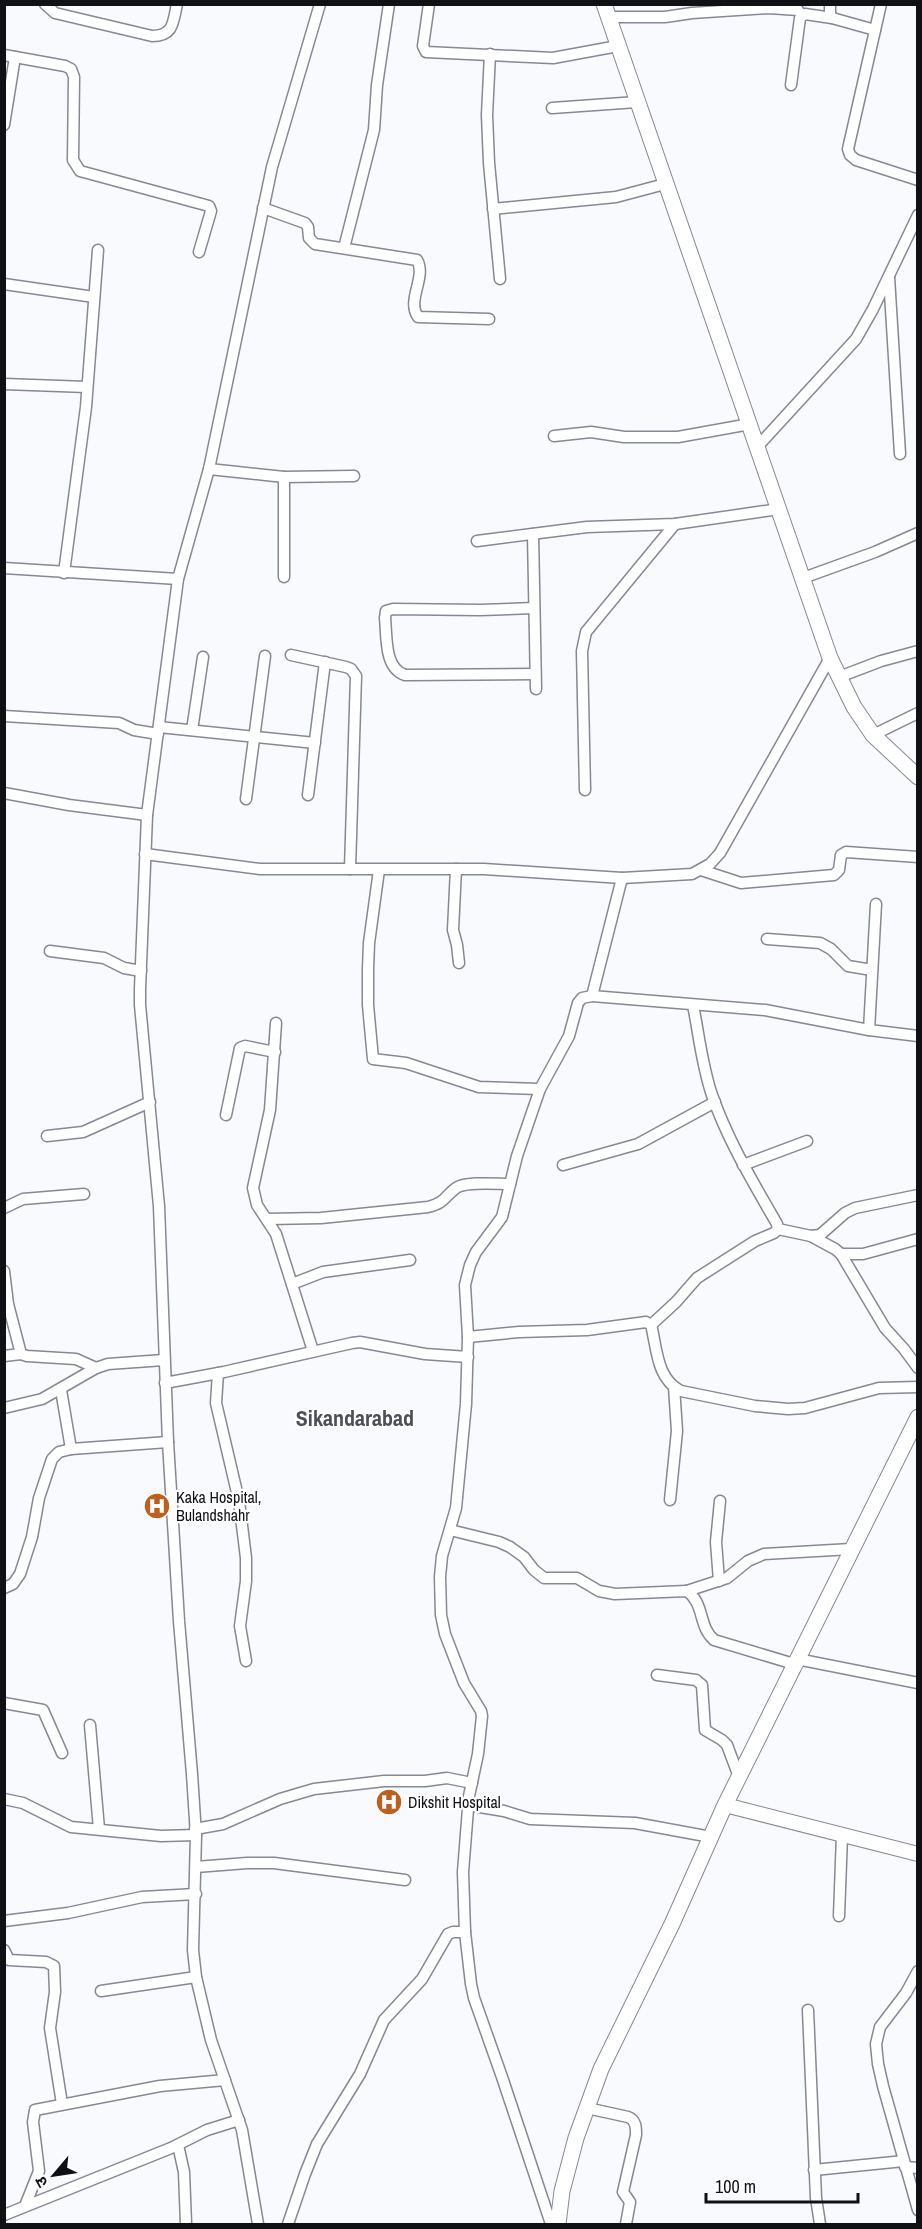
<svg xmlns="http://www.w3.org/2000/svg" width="922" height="2229" viewBox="0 0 922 2229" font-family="'Archivo Narrow','Noto Sans Devanagari',sans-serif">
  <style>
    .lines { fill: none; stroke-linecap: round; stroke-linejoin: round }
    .minor-casing { stroke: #868893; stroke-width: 13 }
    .tertiary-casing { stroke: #868893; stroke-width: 16 }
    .secondary-casing { stroke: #868893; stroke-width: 17 }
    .minor { stroke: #fff; stroke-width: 10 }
    .tertiary { stroke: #fff; stroke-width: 14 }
    .secondary { stroke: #fff; stroke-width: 15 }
    .labels { text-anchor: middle; stroke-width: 4.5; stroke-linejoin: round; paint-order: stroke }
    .poi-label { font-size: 16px; fill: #101115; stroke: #fff; text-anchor: start }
    .district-label { font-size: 22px; font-weight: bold; fill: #4d4f58; stroke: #fff }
  </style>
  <rect width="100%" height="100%" fill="#f9fafe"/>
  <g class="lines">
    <defs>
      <g id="minor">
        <path d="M 45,4 L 55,13 L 152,36 C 174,36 173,22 177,4"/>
        <path d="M 429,4 L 423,46 L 426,52 L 553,58 L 618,46"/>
        <path d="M 830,4 L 830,13 L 832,18 L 875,30"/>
        <path d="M 881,4 L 848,149 L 850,155 L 856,160 L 918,180"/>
        <path d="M 608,17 L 665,17 L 692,13 L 769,8 L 798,10"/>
        <path d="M 490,54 L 487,115 L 489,163 L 500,279"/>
        <path d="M 4,55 L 65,66 L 71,69 L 74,77 L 73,160 L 80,171 L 209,206 L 211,211 L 199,252"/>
        <path d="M 791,85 L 800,18 L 805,14 L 832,18"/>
        <path d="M 552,108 L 637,102"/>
        <path d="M 4,125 L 15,57"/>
        <path d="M 263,208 L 305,223 L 308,227 L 309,238 L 315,244 L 417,260 C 427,277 406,300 418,317 L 489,319"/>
        <path d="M 493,209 L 616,197 L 665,184"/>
        <path d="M 344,248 L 374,130 L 377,85 L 389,4"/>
        <path d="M 889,277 L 900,454"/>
        <path d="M 4,284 L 94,297"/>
        <path d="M 4,384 L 87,387"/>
        <path d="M 554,436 L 591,432 L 624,437 L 678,437 L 750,424"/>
        <path d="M 757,447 L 856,339 L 873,309 L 918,215"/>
        <path d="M 209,469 L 284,477 L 354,476"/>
        <path d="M 284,477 L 284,577"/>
        <path d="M 533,534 L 536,689"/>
        <path d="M 477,541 L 587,527 L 675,524 L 779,509"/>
        <path d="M 4,568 L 178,579"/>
        <path d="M 64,573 L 86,407 L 98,250"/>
        <path d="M 803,578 L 875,552 L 918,533"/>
        <path d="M 534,608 L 480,610 L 393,609 L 386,611 L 385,618 C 387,637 384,668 405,675 L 535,674"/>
        <path d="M 291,655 L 346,667 L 351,669 L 356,676 L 350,869"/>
        <path d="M 839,677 L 881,661 L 918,651"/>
        <path d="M 4,716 L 119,723 L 134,730 L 158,734"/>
        <path d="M 159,727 L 315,743"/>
        <path d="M 192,730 L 203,657"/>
        <path d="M 873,735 L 918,713"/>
        <path d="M 585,790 L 582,651 L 586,632 L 675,524"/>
        <path d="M 4,793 L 69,805 L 147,815"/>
        <path d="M 308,795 L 325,662"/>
        <path d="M 246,799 L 265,656"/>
        <path d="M 145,854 L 260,869 L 484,869 L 622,878 L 692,874 L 710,864 L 720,853 L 830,658"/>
        <path d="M 456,869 L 453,930 L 457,945 L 459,963"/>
        <path d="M 379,870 L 369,943 L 368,969 L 368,1005 L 373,1059 L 406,1063 L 479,1087 L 540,1089"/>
        <path d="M 701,870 L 741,883 L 834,875 L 839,870 L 841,855 L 846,852 L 918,857"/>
        <path d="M 622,878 L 592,996 L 765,1010 L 869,1030 L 918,1036"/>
        <path d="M 767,939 L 820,943 L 831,949 L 848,966 L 872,970"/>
        <path d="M 50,951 L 104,958 L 124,968 L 141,971"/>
        <path d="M 592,996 L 582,998 L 578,1003 L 569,1036 L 540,1089 L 517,1156 L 502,1217 L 476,1252 L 470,1265 L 465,1285 L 468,1337 L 519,1332 L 587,1330 L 646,1322 L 651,1325 L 652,1329 C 657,1352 658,1380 681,1391 L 755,1406 L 788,1409 L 805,1408 L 879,1388 L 918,1387"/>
        <path d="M 276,1023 L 270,1110 L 253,1188 L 257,1205 L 276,1234 L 313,1351"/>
        <path d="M 869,1030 L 876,904"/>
        <path d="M 226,1115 L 240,1048 L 245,1046 L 275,1052"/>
        <path d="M 47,1136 L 83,1132 L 150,1102"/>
        <path d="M 563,1165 L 638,1144 L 715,1102"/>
        <path d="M 743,1165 L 807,1141"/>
        <path d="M 4,1208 L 23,1199 L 84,1194"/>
        <path d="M 267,1219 L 321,1218 L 428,1207 C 445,1203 444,1197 456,1188 C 466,1181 496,1184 510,1184"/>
        <path d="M 778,1229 L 811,1236 L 820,1235 L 845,1213 L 855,1208 L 918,1195"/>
        <path d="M 811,1236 L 835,1249 L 841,1254 L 885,1328 L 904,1349 L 918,1368"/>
        <path d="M 841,1254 L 863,1254 L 918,1239"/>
        <path d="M 4,1271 L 8,1304 L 21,1354 L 27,1356 L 76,1359 L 96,1368"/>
        <path d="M 292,1284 L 323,1272 L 410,1260"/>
        <path d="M 651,1325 L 676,1302 L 697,1278 L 755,1241 L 774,1233 L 778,1229 L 777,1224 C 753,1182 728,1141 712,1095 C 702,1066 699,1035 693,1005"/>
        <path d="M 468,1337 L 466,1404 L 456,1508 L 442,1556 L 440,1577 L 441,1615 L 445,1634 L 464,1683 L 481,1711 L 482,1716 L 478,1754 L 469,1796 L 463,1872 L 465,1932 L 471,1984 L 474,1998 L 502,2077 L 551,2224"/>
        <path d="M 4,1356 L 21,1354"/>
        <path d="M 218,1373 L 216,1403 L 239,1501 L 246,1558 L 246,1581 L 240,1626 L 246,1661"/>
        <path d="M 165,1383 L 224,1372 L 352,1343 L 360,1342 L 425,1354 L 468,1357"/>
        <path d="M 61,1390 L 71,1449"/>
        <path d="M 4,1408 L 42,1399 L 96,1368 L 108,1364 L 164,1360"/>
        <path d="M 670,1500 L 677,1431 L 674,1387"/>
        <path d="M 450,1530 L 499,1542 L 510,1547 L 524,1557 L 534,1570 L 544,1578 L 577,1578 L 599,1591 L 615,1594 L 687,1591 C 705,1604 698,1626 714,1640 L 794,1664"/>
        <path d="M 719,1581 L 716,1542 L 720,1501"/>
        <path d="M 4,1588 L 13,1584 L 20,1574 L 32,1537 L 39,1498 L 52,1459 L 59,1452 L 71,1449 L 168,1442"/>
        <path d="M 687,1591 L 727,1578 L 748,1561 L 764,1554 L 851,1549"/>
        <path d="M 797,1659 L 918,1683"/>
        <path d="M 657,1675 L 696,1680 L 702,1685 L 705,1730 L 722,1740 L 727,1745 L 739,1777"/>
        <path d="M 4,1703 L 43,1710 L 62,1753"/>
        <path d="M 90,1725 L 99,1829"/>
        <path d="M 4,1799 L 23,1803 L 71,1827 L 161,1836 L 196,1835"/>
        <path d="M 468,1805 L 504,1811 L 530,1819 L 635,1823 L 711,1837"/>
        <path d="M 195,1829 L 223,1824 L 280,1799 L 314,1789 L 384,1781 L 425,1781 L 447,1778 L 472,1783"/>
        <path d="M 196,1867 L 247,1863 L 274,1863 L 405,1880"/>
        <path d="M 839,1916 L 842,1835"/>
        <path d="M 4,1921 L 68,1913 L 142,1897 L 196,1894"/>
        <path d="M 4,1950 L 9,1960 L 46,1962 L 54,1966 L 55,1992 L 50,2028 L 62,2104"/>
        <path d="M 918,1971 L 906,1993 L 880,2027 L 876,2044 L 878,2064 L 883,2086 L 918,2210"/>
        <path d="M 101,1991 L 196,1977"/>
        <path d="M 808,2010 L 816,2198 L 820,2224"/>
        <path d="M 587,2108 L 628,2117 C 636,2120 636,2127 636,2135 L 623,2192 L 630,2202 L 626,2224"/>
        <path d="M 178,2145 L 184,2172 L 186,2224"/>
        <path d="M 905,2167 L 918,2168"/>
        <path d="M 814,2170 L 904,2161"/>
        <path d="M 25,2206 L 39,2171 L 33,2122 L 35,2110 L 160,2086 L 225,2080"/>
        <path d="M 4,2215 L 171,2148 L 207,2130 L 239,2120"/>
        <path d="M 258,2224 L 242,2130 L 211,2040 L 196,1977 L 193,1950 L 196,1835 L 192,1774 L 179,1621 L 168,1442 L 159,1206 L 140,1005 L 140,989 L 147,815 L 178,579 L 209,469 L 272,167 L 320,4"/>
        <path d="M 288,2224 L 305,2174 L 317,2144 L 360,2074 L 384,2020 L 422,1979 L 448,1934 L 453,1932 L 465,1932"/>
      </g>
      <path id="tertiary" d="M 725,1805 L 918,1854"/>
      <g id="secondary">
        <path d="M 604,4 L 830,658 L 854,707 L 873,735 L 918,777"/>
        <path d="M 558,2224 L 562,2191 L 576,2138 L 601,2069 L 672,1924 L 725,1805 L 918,1417"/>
      </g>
    </defs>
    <use href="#minor" class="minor-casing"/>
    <use href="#tertiary" class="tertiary-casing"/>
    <use href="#secondary" class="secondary-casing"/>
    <use href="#minor" class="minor"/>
    <use href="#tertiary" class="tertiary"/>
    <use href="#secondary" class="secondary"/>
  </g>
  <defs>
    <symbol id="hospital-disc" viewBox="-11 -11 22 22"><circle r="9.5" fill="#bf5f1d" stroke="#fff"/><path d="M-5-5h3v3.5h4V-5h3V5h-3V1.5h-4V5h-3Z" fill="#fff"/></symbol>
  </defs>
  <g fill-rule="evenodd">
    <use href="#hospital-disc" x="142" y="1491" width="30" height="30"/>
    <use href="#hospital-disc" x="374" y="1787" width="30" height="30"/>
  </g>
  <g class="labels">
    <g class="poi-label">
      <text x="176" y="1503">Kaka Hospital,<tspan x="176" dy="18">Bulandshahr</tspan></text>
      <text x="408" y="1808">Dikshit Hospital</text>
    </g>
    <g class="district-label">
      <text x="355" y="1426">Sikandarabad</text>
    </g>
  </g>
  <rect width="922" height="2229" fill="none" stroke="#101115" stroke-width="12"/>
  <g transform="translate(54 2175) rotate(241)" stroke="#ffffff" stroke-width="4.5" paint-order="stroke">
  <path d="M0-4.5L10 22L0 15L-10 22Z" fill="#101115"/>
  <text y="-9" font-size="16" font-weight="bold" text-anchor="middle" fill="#101115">उ</text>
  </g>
  <path d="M706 2193v9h152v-9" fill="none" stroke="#101115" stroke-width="3"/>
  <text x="715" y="2193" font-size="18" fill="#101115" stroke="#ffffff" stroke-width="4.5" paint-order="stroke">100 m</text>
</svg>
